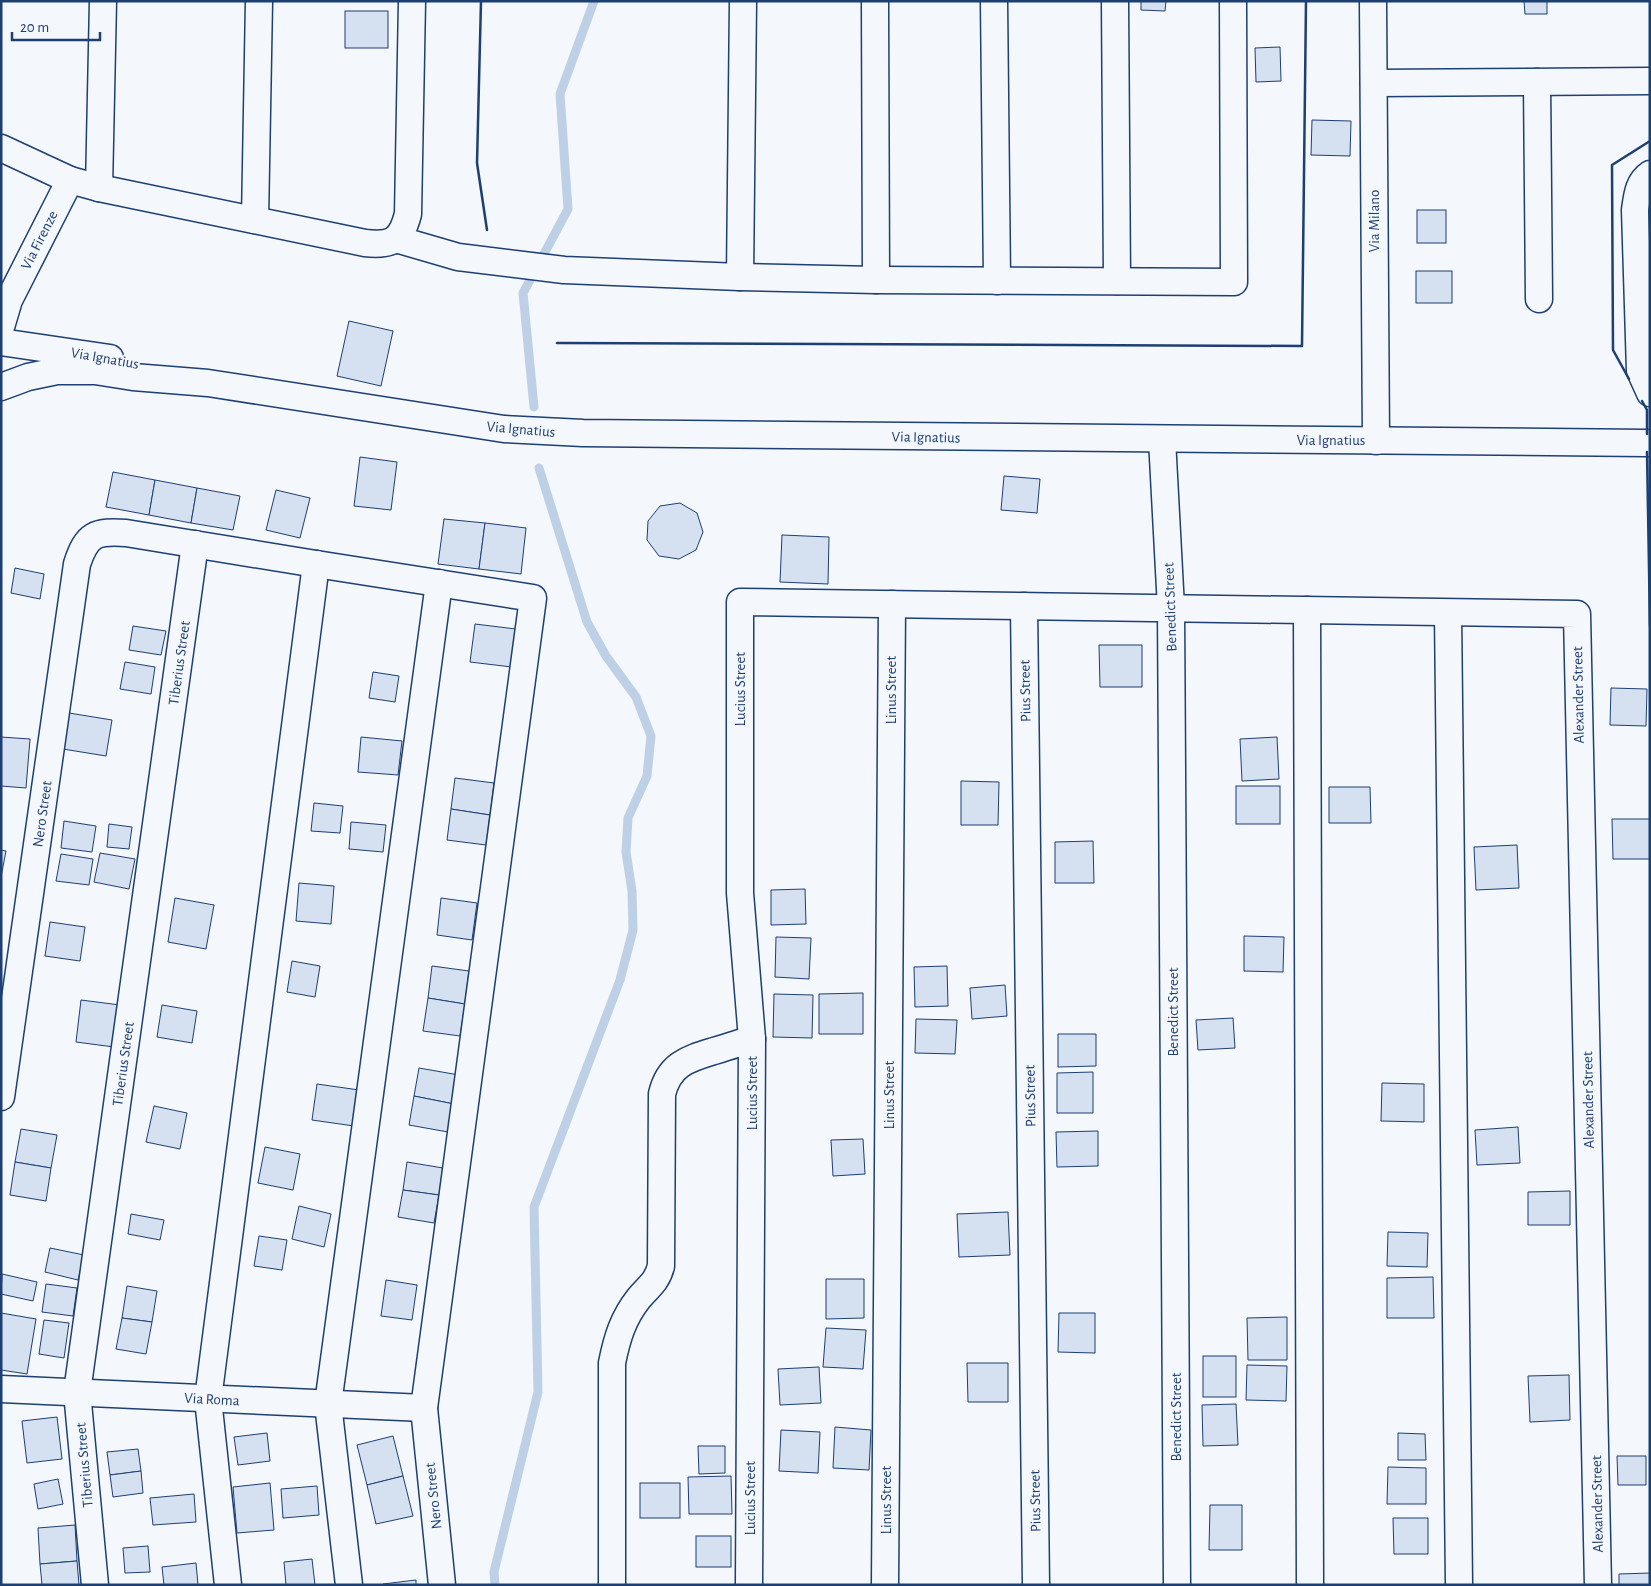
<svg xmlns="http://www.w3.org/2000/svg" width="1651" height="1586" viewBox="0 0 1651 1586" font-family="'Alegreya Sans',sans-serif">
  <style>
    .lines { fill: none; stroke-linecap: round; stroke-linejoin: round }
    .stream { stroke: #bed0e5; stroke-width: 9 }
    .building { fill: #d5e0f0; stroke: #1d3f73 }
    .street-casing { stroke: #1d3f73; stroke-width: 29 }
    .street { stroke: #f4f7fb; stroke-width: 26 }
    .wall { stroke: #1d3f73; stroke-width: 2.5 }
    .labels { text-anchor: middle; stroke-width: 4; stroke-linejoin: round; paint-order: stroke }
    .street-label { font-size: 15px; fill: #1d3f73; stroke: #f4f7fb }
  </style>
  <rect width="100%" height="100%" fill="#f4f7fb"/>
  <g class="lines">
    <g class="stream">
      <path d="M 534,407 L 523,293 L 568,209 L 560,94 L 594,1"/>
      <path d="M 495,1585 L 494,1572 L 538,1392 L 534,1207 L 620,980 L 633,930 L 632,891 L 626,852 L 628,818 L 647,776 L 651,736 L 636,697 L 606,656 L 587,622 L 539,468"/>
    </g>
  </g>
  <g class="building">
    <path d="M 1141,1 L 1166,1 L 1165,11 L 1141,10 Z"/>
    <path d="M 1524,1 L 1547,1 L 1547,14 L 1525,14 Z"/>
    <rect x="345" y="11" width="43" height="37"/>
    <path d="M 1280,47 L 1281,81 L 1256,82 L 1255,48 Z"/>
    <path d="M 1312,120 L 1351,121 L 1350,156 L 1311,155 Z"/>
    <rect x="1417" y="210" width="29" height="33"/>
    <rect x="1416" y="271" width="36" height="32"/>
    <path d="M 349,321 L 393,331 L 381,386 L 337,376 Z"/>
    <path d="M 360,457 L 397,462 L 391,510 L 354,506 Z"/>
    <path d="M 113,472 L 155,480 L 149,515 L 106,507 Z"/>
    <path d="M 1004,476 L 1040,479 L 1037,513 L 1001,510 Z"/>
    <path d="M 155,480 L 197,488 L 191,523 L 149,515 Z"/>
    <path d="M 197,488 L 240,496 L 233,530 L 191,523 Z"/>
    <path d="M 276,490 L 310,498 L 300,538 L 266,530 Z"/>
    <path d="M 680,503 L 697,513 L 703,532 L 696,550 L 679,559 L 659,556 L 647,540 L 648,521 L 660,506 Z"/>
    <path d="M 444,519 L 485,523 L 479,569 L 438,564 Z"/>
    <path d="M 485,523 L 526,528 L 521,574 L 479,569 Z"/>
    <path d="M 782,535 L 829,537 L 828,584 L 780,582 Z"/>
    <path d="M 15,568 L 44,574 L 40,599 L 11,593 Z"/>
    <path d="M 475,624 L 524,630 L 520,668 L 470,662 Z"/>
    <path d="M 133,626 L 166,631 L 161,655 L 129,650 Z"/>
    <path d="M 1099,645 L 1142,645 L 1142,687 L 1100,687 Z"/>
    <path d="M 125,662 L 155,667 L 151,694 L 120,689 Z"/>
    <path d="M 373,672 L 399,676 L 395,702 L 369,698 Z"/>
    <path d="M 1611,688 L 1647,689 L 1646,726 L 1610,725 Z"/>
    <path d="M 69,713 L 112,720 L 106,756 L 63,749 Z"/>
    <path d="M 1,737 L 30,739 L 26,788 L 1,786 Z"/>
    <path d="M 361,737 L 402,741 L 398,775 L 358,772 Z"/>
    <path d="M 1277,737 L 1279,779 L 1242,781 L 1240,739 Z"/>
    <path d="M 455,778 L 494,783 L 490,815 L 451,809 Z"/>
    <path d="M 961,781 L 999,782 L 998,825 L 961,825 Z"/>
    <rect x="1236" y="786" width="44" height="38"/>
    <path d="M 1329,787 L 1370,787 L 1371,823 L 1329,823 Z"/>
    <path d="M 314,803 L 343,806 L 340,833 L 311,831 Z"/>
    <path d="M 451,809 L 490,815 L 486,845 L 447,840 Z"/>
    <path d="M 1612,819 L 1650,819 L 1650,859 L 1613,859 Z"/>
    <path d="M 64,821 L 96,826 L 92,852 L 61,848 Z"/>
    <path d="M 351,822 L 386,825 L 383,852 L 349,849 Z"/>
    <path d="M 109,824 L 132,827 L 129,849 L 107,847 Z"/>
    <path d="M 1093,841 L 1094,883 L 1055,883 L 1055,842 Z"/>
    <path d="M 1517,845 L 1519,888 L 1476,890 L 1474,847 Z"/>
    <path d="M 1,850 L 6,851 L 1,877 Z"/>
    <path d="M 100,853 L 135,859 L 129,889 L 94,882 Z"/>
    <path d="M 61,854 L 93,859 L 89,885 L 56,881 Z"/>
    <path d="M 299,883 L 334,886 L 331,924 L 296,921 Z"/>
    <path d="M 805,889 L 806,924 L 771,925 L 771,890 Z"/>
    <path d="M 175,898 L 214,905 L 206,949 L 168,942 Z"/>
    <path d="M 441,898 L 477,903 L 472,940 L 437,935 Z"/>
    <path d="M 50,922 L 85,927 L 80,961 L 45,956 Z"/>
    <path d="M 1244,936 L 1284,937 L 1283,972 L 1244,971 Z"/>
    <path d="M 776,937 L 811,938 L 809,979 L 775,977 Z"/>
    <path d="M 292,961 L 320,966 L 315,997 L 287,992 Z"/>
    <path d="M 432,966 L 469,971 L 465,1004 L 428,998 Z"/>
    <path d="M 947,966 L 948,1006 L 915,1007 L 914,967 Z"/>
    <path d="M 1005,985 L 1007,1016 L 972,1019 L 970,988 Z"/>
    <path d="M 863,993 L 863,1034 L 819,1034 L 819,994 Z"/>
    <path d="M 774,994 L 813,995 L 812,1038 L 773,1037 Z"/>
    <path d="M 428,998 L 465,1004 L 460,1036 L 423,1031 Z"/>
    <path d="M 81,1000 L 120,1005 L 114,1047 L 76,1042 Z"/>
    <path d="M 162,1005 L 197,1011 L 192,1043 L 157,1037 Z"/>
    <path d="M 1233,1018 L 1235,1048 L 1198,1050 L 1196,1020 Z"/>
    <path d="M 916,1019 L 957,1020 L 955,1054 L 915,1053 Z"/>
    <path d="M 1058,1034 L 1096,1034 L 1096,1066 L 1058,1067 Z"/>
    <path d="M 419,1068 L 459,1075 L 454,1104 L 414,1096 Z"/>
    <path d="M 1093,1072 L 1093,1113 L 1057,1113 L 1057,1073 Z"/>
    <path d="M 1382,1083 L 1424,1084 L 1424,1122 L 1381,1121 Z"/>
    <path d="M 317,1084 L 359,1090 L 354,1126 L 312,1120 Z"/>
    <path d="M 414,1096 L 454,1104 L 448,1132 L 409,1125 Z"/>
    <path d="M 154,1106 L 187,1113 L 180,1149 L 146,1142 Z"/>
    <path d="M 1518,1127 L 1520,1163 L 1477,1165 L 1475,1130 Z"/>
    <path d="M 21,1129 L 57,1135 L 51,1168 L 15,1162 Z"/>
    <path d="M 1098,1131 L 1098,1166 L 1057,1167 L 1056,1132 Z"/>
    <path d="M 863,1139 L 865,1174 L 833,1176 L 831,1140 Z"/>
    <path d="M 265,1147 L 300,1154 L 293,1190 L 258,1183 Z"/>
    <path d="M 15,1162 L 51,1168 L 46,1201 L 10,1195 Z"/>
    <path d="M 407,1162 L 443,1168 L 439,1195 L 403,1190 Z"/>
    <path d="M 403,1190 L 439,1195 L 434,1223 L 398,1217 Z"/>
    <path d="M 1570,1191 L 1570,1225 L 1528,1225 L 1528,1192 Z"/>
    <path d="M 299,1206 L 331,1214 L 324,1247 L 292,1239 Z"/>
    <path d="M 1008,1212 L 1010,1255 L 959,1257 L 957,1214 Z"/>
    <path d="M 131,1214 L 164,1220 L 160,1240 L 128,1234 Z"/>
    <path d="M 1388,1232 L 1428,1233 L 1427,1267 L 1387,1266 Z"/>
    <path d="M 259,1236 L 287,1240 L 282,1270 L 254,1266 Z"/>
    <path d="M 50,1248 L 84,1255 L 78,1280 L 45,1272 Z"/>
    <path d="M 2,1274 L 37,1282 L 33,1301 L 1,1294 Z"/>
    <path d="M 1433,1277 L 1434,1318 L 1387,1318 L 1387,1278 Z"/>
    <path d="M 826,1279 L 864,1279 L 864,1318 L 826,1319 Z"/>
    <path d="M 386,1280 L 417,1285 L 412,1320 L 381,1316 Z"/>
    <path d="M 46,1284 L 77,1288 L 73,1316 L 42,1312 Z"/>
    <path d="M 127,1286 L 157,1291 L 152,1322 L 122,1318 Z"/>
    <path d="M 1,1313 L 36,1319 L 27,1374 L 1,1370 Z"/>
    <path d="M 1059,1313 L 1095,1313 L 1095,1353 L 1058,1352 Z"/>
    <path d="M 1287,1317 L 1287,1360 L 1248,1360 L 1247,1318 Z"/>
    <path d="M 122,1318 L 152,1322 L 146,1354 L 116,1349 Z"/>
    <path d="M 44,1320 L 69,1323 L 64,1358 L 39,1354 Z"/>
    <path d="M 826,1328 L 866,1330 L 863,1369 L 823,1367 Z"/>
    <rect x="1203" y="1356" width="33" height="41"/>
    <path d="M 967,1363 L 1008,1363 L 1008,1402 L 968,1402 Z"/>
    <path d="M 1247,1365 L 1287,1366 L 1286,1401 L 1246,1400 Z"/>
    <path d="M 819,1367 L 821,1403 L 780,1405 L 778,1369 Z"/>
    <path d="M 1569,1375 L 1570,1420 L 1530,1422 L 1528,1376 Z"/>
    <path d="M 1236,1404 L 1238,1445 L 1203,1446 L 1202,1405 Z"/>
    <path d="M 57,1417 L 62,1459 L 27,1463 L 22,1421 Z"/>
    <path d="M 835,1427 L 871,1430 L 869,1470 L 833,1468 Z"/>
    <path d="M 781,1430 L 820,1432 L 818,1473 L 779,1471 Z"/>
    <path d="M 267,1433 L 270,1461 L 238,1465 L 234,1437 Z"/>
    <path d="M 1398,1433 L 1425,1434 L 1426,1460 L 1398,1460 Z"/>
    <path d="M 393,1436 L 403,1476 L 367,1485 L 357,1445 Z"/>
    <path d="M 698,1446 L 725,1446 L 725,1473 L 699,1474 Z"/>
    <path d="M 138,1449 L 141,1471 L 110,1475 L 107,1452 Z"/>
    <path d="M 1617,1456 L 1646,1456 L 1646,1485 L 1618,1485 Z"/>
    <path d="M 1388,1467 L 1426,1468 L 1426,1504 L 1387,1504 Z"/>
    <path d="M 141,1471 L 143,1493 L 113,1497 L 110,1475 Z"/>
    <path d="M 403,1476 L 413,1516 L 376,1524 L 367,1485 Z"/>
    <path d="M 731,1476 L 732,1514 L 689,1514 L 688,1477 Z"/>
    <path d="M 58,1479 L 63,1504 L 38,1509 L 34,1484 Z"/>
    <path d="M 270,1483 L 274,1530 L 237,1533 L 233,1487 Z"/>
    <rect x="640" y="1483" width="40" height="35"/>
    <path d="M 317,1486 L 319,1515 L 283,1518 L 281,1489 Z"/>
    <path d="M 194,1494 L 196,1522 L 153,1525 L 150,1498 Z"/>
    <path d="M 1210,1505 L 1242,1505 L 1242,1550 L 1209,1550 Z"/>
    <path d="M 1393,1518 L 1428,1518 L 1428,1554 L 1394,1554 Z"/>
    <path d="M 75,1525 L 77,1561 L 40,1564 L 38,1528 Z"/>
    <rect x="696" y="1536" width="35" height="31"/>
    <path d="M 148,1546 L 150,1572 L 125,1573 L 123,1548 Z"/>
    <path d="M 312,1559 L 315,1585 L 286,1585 L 284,1562 Z"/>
    <path d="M 77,1561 L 79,1585 L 42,1585 L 40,1564 Z"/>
    <path d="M 196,1563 L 198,1585 L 164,1585 L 162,1567 Z"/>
    <path d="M 1650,1573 L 1650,1585 L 1619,1585 L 1619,1574 Z"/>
    <path d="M 416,1580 L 416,1585 L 383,1585 L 383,1584 Z"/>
  </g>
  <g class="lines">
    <defs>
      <g id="street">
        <path d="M 875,1 L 876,280"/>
        <path d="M 994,1 L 997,281"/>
        <path d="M 1115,1 L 1117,281"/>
        <path d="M 1373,1 L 1376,441"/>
        <path d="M 1537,82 L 1539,299"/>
        <path d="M 1374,83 L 1650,81"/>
        <path d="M 1,148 L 70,180 L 99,188 L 365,243 C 392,246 401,241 408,214 L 412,1"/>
        <path d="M 1650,174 C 1638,182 1637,196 1635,210 L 1640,371 L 1650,393"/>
        <path d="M 99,188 L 103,1"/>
        <path d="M 255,220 L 259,1"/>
        <path d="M 396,239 L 458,257 L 564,270 L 740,277 L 876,280 L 1234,282 L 1233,1"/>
        <path d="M 740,277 L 743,1"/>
        <path d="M 1,327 L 9,300 L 70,180"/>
        <path d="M 1,342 L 110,358"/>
        <path d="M 1,387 L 28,377 L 57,371 L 95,371 L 133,377 L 208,383 L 504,429 L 583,433 L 1647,443"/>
        <path d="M 1162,439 L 1171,608 L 1177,1585"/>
        <path d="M 1024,606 L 1036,1585"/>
        <path d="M 1307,610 L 1310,1585"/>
        <path d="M 1448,613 L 1459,1585"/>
        <path d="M 1,1097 L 77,564 C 87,534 95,531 126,533 L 316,564 L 533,598 L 424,1408 L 442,1585"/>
        <path d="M 1,1389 L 424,1408"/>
        <path d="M 95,1585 L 77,1392 L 195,544"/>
        <path d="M 228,1585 L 208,1399 L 316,564"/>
        <path d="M 349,1585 L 328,1404 L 439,583"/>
        <path d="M 612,1585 L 612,1363 C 617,1338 623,1318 639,1298 C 649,1286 657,1282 661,1266 L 662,1094 C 669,1064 688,1059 714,1051 C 727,1047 740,1043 752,1039"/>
        <path d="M 749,1585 L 752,1039 L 740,893 L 740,602 L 1577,614 L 1598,1585"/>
        <path d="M 885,1585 L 892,604"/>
      </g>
    </defs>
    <use href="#street" class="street-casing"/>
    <use href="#street" class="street"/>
    <g class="wall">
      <path d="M 481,1 L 477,163 L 487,230"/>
      <path d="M 557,343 L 1302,346 L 1306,1"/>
      <path d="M 1629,379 L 1613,350 L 1612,165 L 1650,141"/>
      <path d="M 1642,401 L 1647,410 L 1647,434"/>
      <path d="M 1647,452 L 1650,626"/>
    </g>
  </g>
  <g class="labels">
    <g class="street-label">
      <text transform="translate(1374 221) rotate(-90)" y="5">Via Milano</text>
      <text transform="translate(39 240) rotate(-63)" y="5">Via Firenze</text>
      <text transform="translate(105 358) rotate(10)" y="5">Via Ignatius</text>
      <text transform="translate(521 429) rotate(5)" y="5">Via Ignatius</text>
      <text transform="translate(926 437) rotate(1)" y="5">Via Ignatius</text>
      <text x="1331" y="445">Via Ignatius</text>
      <text transform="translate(1170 607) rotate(-92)" y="5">Benedict Street</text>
      <text transform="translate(179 663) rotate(-82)" y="5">Tiberius Street</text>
      <text transform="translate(740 689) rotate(-90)" y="5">Lucius Street</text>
      <text transform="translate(891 690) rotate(-90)" y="5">Linus Street</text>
      <text transform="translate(1025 691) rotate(-91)" y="5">Pius Street</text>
      <text transform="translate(1578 695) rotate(-91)" y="5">Alexander Street</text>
      <text transform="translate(42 814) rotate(-82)" y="5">Nero Street</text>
      <text transform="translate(1173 1012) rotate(-90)" y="5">Benedict Street</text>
      <text transform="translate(123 1064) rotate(-82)" y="5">Tiberius Street</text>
      <text transform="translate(752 1093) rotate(-90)" y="5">Lucius Street</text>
      <text transform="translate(889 1095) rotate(-90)" y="5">Linus Street</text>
      <text transform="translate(1030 1096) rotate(-91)" y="5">Pius Street</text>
      <text transform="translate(1588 1100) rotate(-91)" y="5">Alexander Street</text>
      <text transform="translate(212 1399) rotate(3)" y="5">Via Roma</text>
      <text transform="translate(1176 1417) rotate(-90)" y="5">Benedict Street</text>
      <text transform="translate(84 1465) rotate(-95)" y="5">Tiberius Street</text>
      <text transform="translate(433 1496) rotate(-96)" y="5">Nero Street</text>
      <text transform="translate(750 1498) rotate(-90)" y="5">Lucius Street</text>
      <text transform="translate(886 1500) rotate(-90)" y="5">Linus Street</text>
      <text transform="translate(1035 1501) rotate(-91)" y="5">Pius Street</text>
      <text transform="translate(1597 1504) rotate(-91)" y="5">Alexander Street</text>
    </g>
  </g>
  <rect width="1651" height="1586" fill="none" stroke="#1d3f73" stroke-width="5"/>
  <path d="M12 32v8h88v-8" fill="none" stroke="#1d3f73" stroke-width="2.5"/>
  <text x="20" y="32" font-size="15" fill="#1d3f73" stroke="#f4f7fb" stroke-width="4" paint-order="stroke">20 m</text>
</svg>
